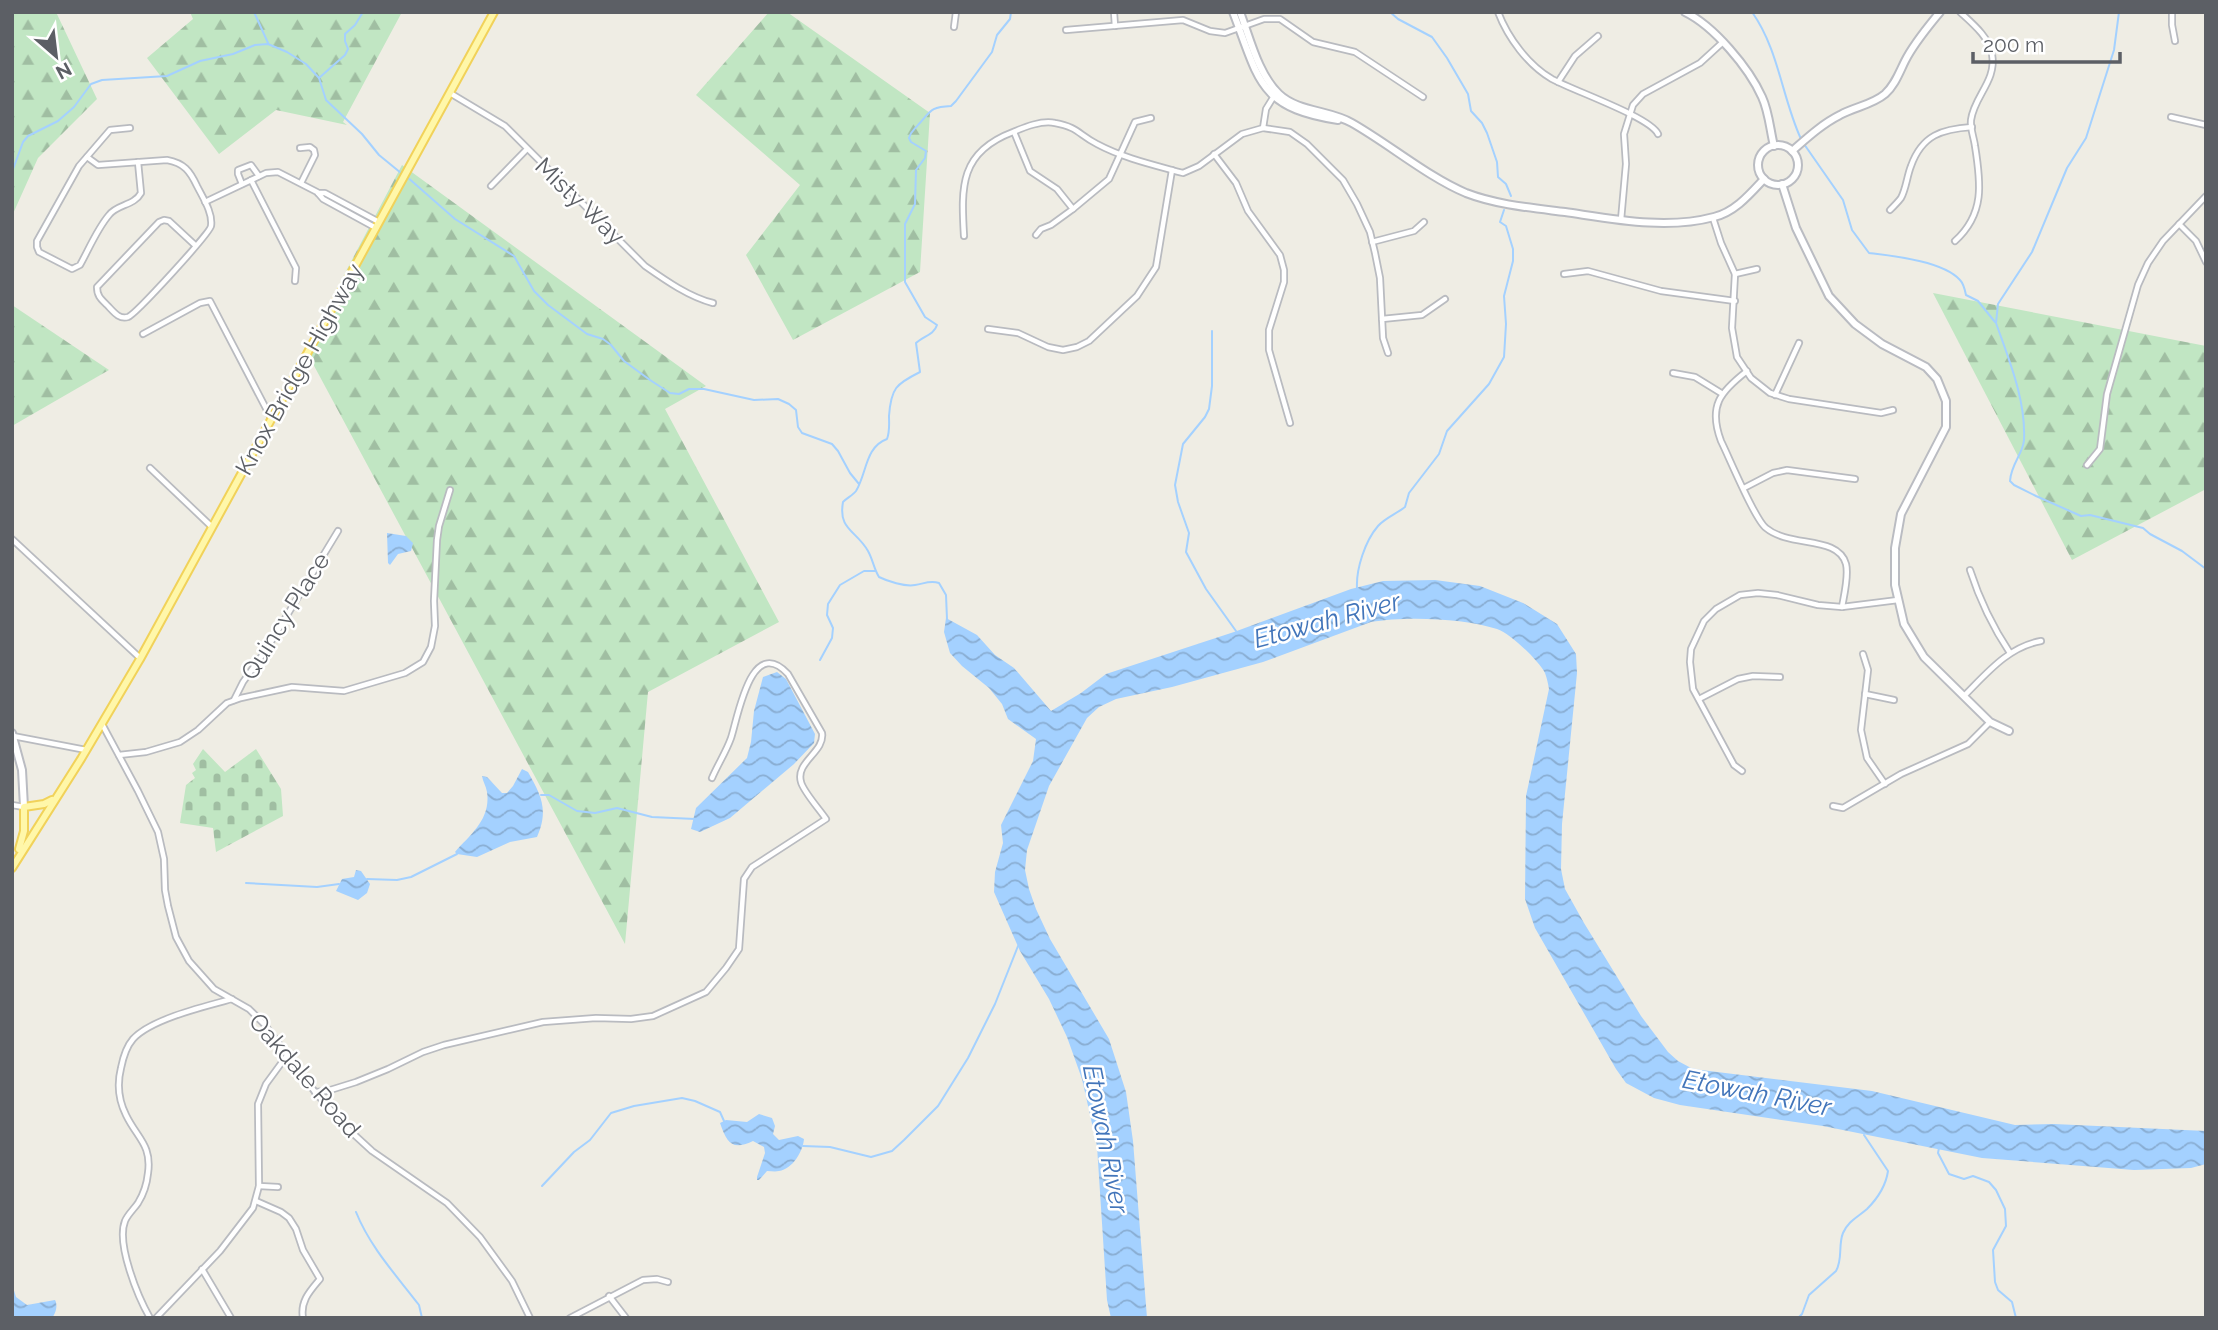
<svg xmlns="http://www.w3.org/2000/svg" width="2218" height="1330" font-family="Raleway,sans-serif">
  <style>
    .forest { fill: url(#forest-firs) }
    .cemetery { fill: url(#cemetery-stones) }
    .water { fill: url(#water-waves) }
    .lines { fill: none; stroke-linecap: round; stroke-linejoin: round }
    .stream { stroke: #a4d1ff; stroke-width: 2 }
    .street-casing { stroke: #b9bbc0; stroke-width: 8 }
    .secondary-casing { stroke: #babcc2; stroke-width: 10 }
    .primary-casing { stroke: #f1d25a; stroke-width: 10 }
    .street { stroke: #fff; stroke-width: 4.5 }
    .secondary { stroke: #fff; stroke-width: 6 }
    .primary { stroke: #fff7a9; stroke-width: 6 }
    .labels { text-anchor: middle; dominant-baseline: central; stroke-width: 5; stroke-linejoin: round; paint-order: stroke }
    .street-label { font-size: 24px; fill: #5c5f65; stroke: #fff }
    .water-label { font-size: 26px; font-style: italic; fill: #4275ba; stroke: #fff }
  </style>
  <defs>
    <pattern id="forest-firs" width="22" height="20" patternUnits="userSpaceOnUse" patternTransform="scale(1.75)"><rect width="22" height="20" fill="#c1e6c3"/><path d="M5 1l3.5 6h-7zM16 11l3.5 6h-7z" fill="#a0bea2"/></pattern>
    <pattern id="cemetery-stones" width="16" height="16" patternUnits="userSpaceOnUse" patternTransform="scale(1.75)"><rect width="16" height="16" fill="#c1e6c3"/><path d="M2 7V4a2 2 0 0 1 4 0v3zM10 15v-3a2 2 0 0 1 4 0v3z" fill="#a0bea2"/></pattern>
    <pattern id="water-waves" width="16" height="10" patternUnits="userSpaceOnUse" patternTransform="scale(1.75)"><rect width="16" height="10" fill="#a4d1ff"/><path d="M0 5q4-4 8 0t8 0" fill="none" stroke="#89add2"/></pattern>
  </defs>
  <rect width="100%" height="100%" fill="#efede4"/>
  <!-- forest -->
  <g class="forest">
    <path d="M13 12H56L97 99 38 158 12 216Z"/>
    <path d="M190 12H402L343 122 347 125 276 110 219 154 147 58 193 19Z"/>
    <path d="M769 12H787L930 113 920 272 793 340 746 255 800 185 696 95Z"/>
    <path d="M402 165 706 386 665 409 779 622 648 692 625 944 305 349Z"/>
    <path d="M1933 293 2206 346V489L2072 560Z"/>
    <path d="M12 305 109 370 12 426Z"/>
  </g>
  <!-- cemetery -->
  <path class="cemetery" d="M203 749 225 772 256 749 281 789 283 816 216 852 213 828 180 823 186 785 195 778 192 773 196 770 193 764Z"/>
  <!-- water -->
  <g class="water">
    <path d="M387 533 406 536 413 543 411 551 398 554 390 565 388 563Z"/>
    <path d="M1435 580 1480 586 1523 603 1557 624 1576 654 1577 673 1562 824 1561 869 1565 889 1584 923 1641 1016 1668 1052 1678 1061 1691 1068 1701 1070 1872 1091 2015 1125 2054 1124 2206 1131V1164L2191 1168 2134 1170 1982 1158 1823 1126 1680 1105 1654 1098 1626 1083 1616 1069 1535 928 1525 899 1526 796 1549 689C1548 684 1547 678 1545 673 1538 660 1511 634 1497 629 1464 618 1405 616 1371 622L1263 662 1172 687 1116 699 1099 707 1087 718 1049 786 1027 850 1025 870 1029 889 1036 909 1050 939 1109 1039 1126 1092 1133 1141 1147 1318H1111L1107 1300 1097 1146 1082 1079 1067 1037 1049 999 1020 951 994 892 995 872 1003 843 1001 825 1033 761 1036 739 1008 719 1002 704 989 688 962 666 950 653 944 632 946 618 977 635 995 655 1014 668 1051 711 1081 693 1106 674 1234 632 1351 589 1383 581Z"/>
    <path d="M777 672 786 679 815 734 814 743 794 764 730 818 700 832 691 829 696 808 747 758 751 742 754 711 763 677Z"/>
    <path d="M522 769 528 772C541 795 549 810 537 837L510 842 477 857 457 854 455 852C471 834 491 819 487 792 486 786 483 782 482 776L487 777 502 793H507L513 786Z"/>
    <path d="M356 870 361 871 370 884 367 893 358 900 336 891 342 879 354 877Z"/>
    <path d="M759 1114 772 1118 775 1126 773 1134 779 1140 798 1136 804 1139C803 1151 793 1169 779 1171 775 1172 771 1171 767 1171L759 1180H757V1177L765 1153 764 1147 753 1141C732 1151 727 1143 720 1123L726 1120 747 1122Z"/>
    <path d="M12 1284 16 1297 27 1305 55 1300C58 1305 56 1313 52 1318H12Z"/>
  </g>
  <g class="lines">
    <!-- stream -->
    <g class="stream">
      <path d="M254 12 268 43"/>
      <path d="M1390 12 1398 19 1432 37 1447 58 1468 94 1471 111 1482 123 1487 133 1497 162 1498 177 1506 184 1511 196"/>
      <path d="M1752 12C1779 50 1782 98 1801 139"/>
      <path d="M2119 12 2114 50 2086 138 2067 168 2032 252 1998 304 1996 323C2009 360 2026 400 2024 440 2023 454 2011 464 2010 481L2014 485 2036 496 2081 516 2090 515 2143 528 2150 534 2182 551 2206 569"/>
      <path d="M319 78 345 55 348 49 345 41V34L355 25 363 12"/>
      <path d="M1804 144 1843 200 1852 230 1869 253C1893 256 1943 261 1960 280 1963 283 1965 290 1966 295L1978 301 1995 322"/>
      <path d="M12 172 23 142 28 136 58 121 74 107 91 84 102 80 167 76 200 61 233 54 255 45 268 44 287 52 306 64 319 78 326 100 362 134 379 155 401 173"/>
      <path d="M406 176 455 219 514 256 534 291 548 305 587 334 603 339 611 345 624 361 650 380 670 393 679 394 689 389H704L754 400 778 399 789 404 796 410 798 427 802 433 832 444 838 451 850 473 859 484"/>
      <path d="M1212 331V386L1209 409 1205 417 1183 444 1175 485 1178 502 1189 533 1186 552 1206 589 1236 631"/>
      <path d="M1357 588C1356 569 1365 541 1378 526 1385 518 1396 514 1405 507L1409 493 1439 454 1447 431 1489 384 1504 357 1506 324 1504 296 1513 261V249L1506 226 1500 222 1504 210"/>
      <path d="M947 619 946 595 939 583C929 580 924 584 915 585 905 587 887 581 879 577 874 569 873 560 868 551 856 530 838 530 843 502 847 498 853 495 856 491 867 473 865 447 887 439 890 431 889 424 889 416 891 388 896 384 920 372L916 343C923 336 934 335 937 325L925 317 905 282V224L915 204 916 170 925 158 926 151 911 142 909 138C911 131 914 130 918 125 931 111 930 107 951 106L956 101 992 52 997 35 1010 19 1011 12"/>
      <path d="M820 660 832 638 833 628 827 615 828 604 840 585 864 571H875"/>
      <path d="M541 795H549L577 811 595 813 617 808 652 817 695 819"/>
      <path d="M367 879 397 880 411 877 457 854"/>
      <path d="M246 883 317 887 339 884"/>
      <path d="M803 1146 830 1147 871 1157 892 1151 904 1140 938 1106 968 1058 995 1004 1018 946"/>
      <path d="M1939 1148 1938 1153 1949 1174 1964 1179 1973 1176 1989 1182 1996 1190 2005 1209 2006 1226 1993 1250 1995 1282 1998 1290 2012 1302 2016 1318"/>
      <path d="M542 1186 574 1152 590 1140 611 1113 634 1106 682 1098 695 1101 720 1112 724 1121"/>
      <path d="M356 1212C370 1247 396 1275 419 1305L422 1318"/>
      <path d="M1798 1318 1802 1314 1809 1295 1836 1271C1843 1259 1838 1245 1843 1233 1848 1221 1858 1217 1867 1209 1877 1199 1886 1185 1888 1171L1864 1135"/>
    </g>
    <!-- street casing -->
    <g class="street-casing">
      <g id="street">
        <path d="M1114 12 1115 26"/>
        <path d="M1498 12C1508 38 1528 65 1552 79 1574 91 1650 117 1658 134"/>
        <path d="M2172 12V25L2175 41"/>
        <path d="M954 27 956 12"/>
        <path d="M1066 30 1183 20 1210 31 1225 33 1264 19H1280L1313 42 1355 52 1423 97"/>
        <path d="M1558 82 1575 56 1598 36"/>
        <path d="M450 93 505 126 645 266C665 280 689 297 713 303"/>
        <path d="M2171 117 2206 125"/>
        <path d="M130 128 110 130 79 166 37 241V247L39 252 72 269 80 265C89 249 97 229 109 215 117 204 134 206 141 193L138 162"/>
        <path d="M1263 128 1290 132 1307 144 1343 180 1357 204 1370 232 1375 253 1380 278 1383 338 1388 353"/>
        <path d="M1014 132 1030 171 1057 189 1073 209"/>
        <path d="M300 148 310 147 314 150 315 155 301 183"/>
        <path d="M1214 154 1236 183 1248 211 1280 255 1284 270V282L1269 330V350L1290 423"/>
        <path d="M87 157 98 165 167 160C184 163 190 171 197 186 203 198 213 213 211 226 210 233 136 314 128 317 119 320 113 311 107 305 101 299 97 296 97 287L159 222 164 220 169 221 196 246"/>
        <path d="M251 180 296 268 295 281"/>
        <path d="M242 184 238 174V170L251 165 259 176"/>
        <path d="M491 186 527 149"/>
        <path d="M318 193H325L379 222"/>
        <path d="M205 202 266 173 278 172 317 192 323 199 376 228"/>
        <path d="M1890 210C1893 207 1898 202 1901 198 1906 189 1907 176 1911 166 1922 135 1942 129 1972 127"/>
        <path d="M1713 218 1721 243 1735 274 1732 328 1737 357 1751 378 1770 393 1789 399 1881 413 1893 410"/>
        <path d="M1621 220 1626 164 1624 134 1633 105 1643 94 1700 63 1723 42"/>
        <path d="M2179 224 2196 241 2206 262"/>
        <path d="M1036 235 1041 229 1051 225 1073 209 1109 179 1135 122 1151 118"/>
        <path d="M964 236C961 186 960 152 1013 132 1025 127 1042 120 1055 123 1078 127 1079 135 1097 144 1123 158 1154 165 1183 173L1199 166 1242 134 1263 128 1266 109 1274 96"/>
        <path d="M1955 241C1985 214 1981 183 1975 146 1974 138 1970 128 1971 120 1974 96 1997 81 1992 54 1989 37 1973 24 1960 12"/>
        <path d="M1372 242 1414 231 1424 222"/>
        <path d="M1564 274 1588 271 1661 291 1735 301"/>
        <path d="M1735 274 1757 269"/>
        <path d="M1382 319 1422 315 1445 299"/>
        <path d="M988 329 1018 333 1048 347 1063 350 1077 347 1089 341 1137 296 1156 267 1172 170"/>
        <path d="M143 334 200 303 210 301 271 418"/>
        <path d="M1747 371C1720 392 1708 406 1721 441 1729 457 1755 520 1766 528 1790 548 1838 535 1846 564 1849 576 1844 595 1842 607"/>
        <path d="M1673 373 1695 377 1721 393"/>
        <path d="M1775 395 1799 343"/>
        <path d="M2087 465 2100 449 2107 394 2138 285 2148 263 2163 241 2206 196"/>
        <path d="M150 468 212 527"/>
        <path d="M1744 488 1773 473 1787 470 1855 479"/>
        <path d="M12 539 140 658"/>
        <path d="M1970 570C1980 601 1992 626 2010 653"/>
        <path d="M1863 654 1868 670 1861 730 1867 758 1885 784"/>
        <path d="M1865 694 1894 700"/>
        <path d="M1964 696C1987 673 2008 647 2041 641"/>
        <path d="M1699 699 1738 679 1753 676 1780 677"/>
        <path d="M234 700 243 682 266 650 338 531"/>
        <path d="M102 724 138 791 158 832 164 859 165 890 168 906 176 937 189 961 214 989 249 1009 264 1024 315 1092 347 1128 372 1151 447 1203 480 1237 512 1281 530 1318"/>
        <path d="M13 736 86 750"/>
        <path d="M119 755 146 752 180 742 198 730 227 703 241 698 292 687 344 691 405 673 423 662 431 647 435 626 434 601 437 540 439 526 450 490"/>
        <path d="M1742 771 1734 765 1693 689 1690 662 1691 649 1704 621 1716 609 1740 595 1758 593 1777 595 1818 605 1842 607 1898 600"/>
        <path d="M12 805 24 807"/>
        <path d="M1833 806 1843 808 1901 774 1968 744 1990 722"/>
        <path d="M315 1092 327 1091 356 1082 388 1069 423 1052 444 1045 543 1022 596 1018 631 1019 653 1016 706 992 726 968 739 949 744 879 752 867 826 819C820 810 803 791 801 782 795 762 825 752 822 733L788 674C751 634 738 717 731 738 726 752 718 764 712 778"/>
        <path d="M259 1186 278 1187"/>
        <path d="M256 1201 281 1212 289 1218 296 1229 303 1250 320 1279C310 1291 300 1301 303 1318"/>
        <path d="M202 1269 231 1318"/>
        <path d="M609 1296 626 1318"/>
        <path d="M150 1318C138 1297 116 1244 125 1221 128 1214 134 1209 138 1203 143 1195 147 1183 148 1173 152 1145 137 1138 126 1115 119 1101 117 1084 121 1068 123 1058 126 1047 133 1039 151 1019 206 1006 232 999"/>
        <path d="M156 1318 220 1251 253 1208 259 1186 258 1104 266 1084 288 1054"/>
        <path d="M570 1318 643 1280 657 1279 668 1282"/>
      </g>
    </g>
    <!-- secondary casing -->
    <g class="secondary-casing">
      <g id="secondary">
        <path d="M1233 12C1259 79 1258 108 1338 120"/>
        <path d="M1240 12C1250 38 1258 74 1279 94 1298 112 1330 110 1352 123 1389 144 1428 177 1466 193 1497 205 1533 208 1565 212 1613 219 1666 230 1714 217 1735 212 1750 194 1764 179"/>
        <path d="M1685 12C1714 26 1749 68 1762 97 1769 112 1770 130 1774 146"/>
        <circle cx="1778" cy="165" r="20"/>
        <path d="M1792 151C1807 138 1822 124 1840 115 1854 107 1872 105 1885 94 1895 85 1899 73 1905 61 1914 43 1927 28 1940 12"/>
        <path d="M1782 184 1796 228 1829 296 1855 324 1882 344 1926 367 1937 379 1946 401V427L1901 514 1895 548V585L1904 624 1924 657 1990 722 2009 731"/>
        <path d="M12 733 22 770 24 807"/>
      </g>
    </g>
    <!-- primary casing -->
    <g class="primary-casing">
      <g id="primary">
        <path d="M19 849 24 831V807L44 804 52 800"/>
        <path d="M12 868 81 759 140 659 494 12"/>
      </g>
    </g>
    <!-- street -->
    <use href="#street" class="street"/>
    <!-- secondary -->
    <use href="#secondary" class="secondary"/>
    <!-- primary -->
    <use href="#primary" class="primary"/>
  </g>
  <g class="labels">
    <!-- street labels -->
    <g class="street-label">
      <text transform="translate(580 201) rotate(44)">Misty Way</text>
      <text transform="translate(299 369) rotate(-61)">Knox Bridge Highway</text>
      <text transform="translate(285 616) rotate(-58)">Quincy Place</text>
      <text transform="translate(305 1075) rotate(49)">Oakdale Road</text>
    </g>
    <!-- water labels -->
    <g class="water-label">
      <text transform="translate(1327 620) rotate(-15)">Etowah River</text>
      <text transform="translate(1757 1093) rotate(11)">Etowah River</text>
      <text transform="translate(1106 1139) rotate(79)">Etowah River</text>
    </g>
  </g>
  <!-- border -->
  <rect width="2218" height="1330" fill="none" stroke="#5c5f65" stroke-width="28"/>
  <!-- north arrow -->
  <g transform="translate(56 56) rotate(152)" stroke="#ffffff" stroke-width="5" paint-order="stroke">
  <path d="M0-5L12 26L0 18L-12 26Z" fill="#5c5f65"/>
  <text y="-10" font-size="19" font-weight="bold" text-anchor="middle" fill="#5c5f65">N</text>
  </g>
  <!-- scale -->
  <path d="M1973 52v10h147v-10" fill="none" stroke="#5c5f65" stroke-width="3.5"/>
  <text x="1983" y="52" font-size="21" fill="#5c5f65" stroke="#ffffff" stroke-width="5" paint-order="stroke">200 m</text>
</svg>
